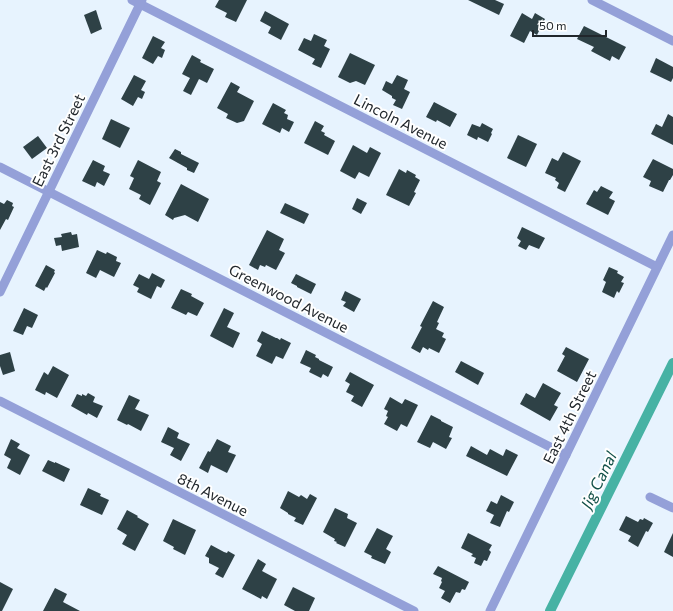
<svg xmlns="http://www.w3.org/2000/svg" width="673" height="611" font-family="Commissioner,sans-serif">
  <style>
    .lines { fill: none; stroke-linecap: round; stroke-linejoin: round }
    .canal { stroke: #47b2a4; stroke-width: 10 }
    .building { fill: #2e4146 }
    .minor { stroke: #94a0d8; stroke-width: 9 }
    .labels { text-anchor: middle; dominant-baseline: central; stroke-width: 4; stroke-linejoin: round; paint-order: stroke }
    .street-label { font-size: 15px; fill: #21272c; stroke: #fff }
    .water-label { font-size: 16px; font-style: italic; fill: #135149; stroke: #fff }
  </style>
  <rect width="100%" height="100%" fill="#e7f3fe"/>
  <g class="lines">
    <!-- canal -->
    <path class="canal" d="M550 611 673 363"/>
  </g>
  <!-- building -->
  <g class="building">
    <path d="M219 0H247L236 22 225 17 227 13 215 7Z"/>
    <path d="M468 0H495L504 4 499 15Z"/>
    <path d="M96 10 102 29 91 34 84 15Z"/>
    <path d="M265 11 289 24 281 40 268 33 271 27 260 21Z"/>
    <path d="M522 13 532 19 535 13 545 19 537 35 530 31 524 43 510 36Z"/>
    <path d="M584 26 626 47 619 60 612 56 610 61 591 51 594 47 577 39Z"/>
    <path d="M314 34 327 40 324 46 330 49 321 68 312 64 315 59 298 50 304 38 311 41Z"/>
    <path d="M153 36 165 42 161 48 165 50 162 58 158 56 153 64 142 58Z"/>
    <path d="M350 53 375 65 365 85 356 81 350 83 338 77Z"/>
    <path d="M192 55 201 60 200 62 214 69 207 83 199 79 191 95 183 91 190 78 182 74Z"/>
    <path d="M656 58 673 67V78L671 82 650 72Z"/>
    <path d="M134 75 146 81 141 90 145 92 142 99 138 97 133 106 121 99Z"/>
    <path d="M397 75 408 80 404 89 410 92 402 109 393 105 396 100 392 98V96L382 90 386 81 392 84Z"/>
    <path d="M231 82 240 87 237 92 254 101 244 121 237 123 226 118 228 114 217 108Z"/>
    <path d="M434 102 457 114 450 127 437 120 436 122 426 117Z"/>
    <path d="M273 103 286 110 284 113 288 115 287 119 294 122 289 132 282 128 280 133 262 124Z"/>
    <path d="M668 114 673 117V145L651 134 656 124 662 127Z"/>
    <path d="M111 119 130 128 120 148 102 139Z"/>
    <path d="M315 121 324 126 321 131 325 133 324 135 335 141 328 155 304 143Z"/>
    <path d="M482 123 493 129 491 133 492 134 488 142 478 137 477 140 467 135 472 124 480 127Z"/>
    <path d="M518 135 537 144 526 167 507 158Z"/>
    <path d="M38 136 47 148 32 159 23 147Z"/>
    <path d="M353 145 367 153 370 147 381 153 369 177 359 172 355 179 340 171Z"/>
    <path d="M175 149 181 152V154L199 163 194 173 187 170V168L169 158Z"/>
    <path d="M563 152 581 161 565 192 557 188 559 183 555 180 556 178 545 173 552 158 558 161Z"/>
    <path d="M653 159 673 169V175L670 180H669L663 192 649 186 651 181 643 177Z"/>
    <path d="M93 160 105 166 103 171 110 174 104 186 97 182 95 187 82 181Z"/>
    <path d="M138 160 161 172 157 181 161 183 150 205 139 199 141 195 129 189 134 178 130 176Z"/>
    <path d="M399 169 406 173 407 170 416 175 415 177 420 180 414 192 416 193 409 206 386 195Z"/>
    <path d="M181 184 209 199 198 222 185 215 174 218 173 220 165 215Z"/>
    <path d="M601 186 613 192 609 198 615 201 608 215 586 204 594 190 597 192Z"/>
    <path d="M357 198 367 203 361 214 352 209Z"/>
    <path d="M7 200 13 203 12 206 14 207 8 220 6 219 0 230V202L4 204Z"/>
    <path d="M285 203 309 214 304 224 280 213Z"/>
    <path d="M522 227 545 238 539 249 529 245 526 250 518 246 521 241 517 238Z"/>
    <path d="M267 230 284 239 279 250 285 253 276 270 266 265 265 267 260 265 258 270 249 265Z"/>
    <path d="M71 232 72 235 77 234 79 247 62 251 61 245 56 246 54 238 62 237 61 234Z"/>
    <path d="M97 250 106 254 107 252 117 257 116 261 121 263 114 277 100 270 96 278 86 273Z"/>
    <path d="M46 265 55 270 54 272 55 273 47 288 46 287 44 291 35 286Z"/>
    <path d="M609 267 618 271 617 273 624 277 621 282 624 283 619 293 617 291 614 298 602 292 606 282 603 280Z"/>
    <path d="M152 273 165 280 161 288 157 286 151 299 137 292 139 288 133 285 139 274 149 279Z"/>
    <path d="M296 274 316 284 311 294 297 287V286L291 283Z"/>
    <path d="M181 289 192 294 191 296 204 303 197 316 188 312 186 315 171 308Z"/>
    <path d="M345 291 361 299 354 312 343 306 346 302 341 300Z"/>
    <path d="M433 301 444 307 437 322 439 323 436 329 444 333 442 337 446 339 439 353 429 348 428 350 423 347 420 353 411 348 422 327 420 326Z"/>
    <path d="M24 308 38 315 32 328 27 326 23 335 13 331Z"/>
    <path d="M224 308 234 313 227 327 240 333 233 348 210 336Z"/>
    <path d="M262 331 276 338H277L280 340 281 338 291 343 283 359 276 356 272 364 256 356 262 344 257 341Z"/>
    <path d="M566 347 589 359 577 382 557 371 565 356 562 354Z"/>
    <path d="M306 350 316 355 315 357 319 359V360L333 367 328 377 323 374 321 378 309 372 311 368 300 363Z"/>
    <path d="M10 352 15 371 3 375 0 366V355Z"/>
    <path d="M461 361 484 373 478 385 455 372Z"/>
    <path d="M53 366 69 375 57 398 46 392 45 395 35 390 44 372 48 375Z"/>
    <path d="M350 372 374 385 362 407 351 401 354 396 346 392 350 384 345 381Z"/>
    <path d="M543 383 561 393 554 405 558 407 550 421 520 404 526 393 535 398Z"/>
    <path d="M88 393 95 397 93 402 103 406 97 418 88 413 87 415 71 406 77 394 82 396V394L86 396Z"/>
    <path d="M129 395 140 400 135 409 149 415 141 431 128 424 127 425 117 420Z"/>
    <path d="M390 397 402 404 405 399 418 405 407 427 401 424 397 431 384 424 388 417 386 416 388 411 384 409Z"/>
    <path d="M431 415 441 420V421L453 427 449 437 452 438 446 449 433 442 430 448 417 442Z"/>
    <path d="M168 427 179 433 177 438 190 444 181 461 170 455 174 448 161 442Z"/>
    <path d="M11 439 20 444 17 448 30 455 20 475 7 468 11 459 4 455Z"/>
    <path d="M217 439 231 446 228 452 236 455 227 473 211 465 208 473 199 468 208 451 210 452Z"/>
    <path d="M471 446 487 455 490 449 503 456 506 449 518 455 507 476 466 456Z"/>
    <path d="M48 460 55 463V462L70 469 64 482 42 471Z"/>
    <path d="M88 488 101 494 100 496 109 500 102 515 80 505Z"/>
    <path d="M288 491 299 497 301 495 307 499 310 494 317 498 303 525 294 521 296 518 288 514V513L280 508Z"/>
    <path d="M501 495 514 502 509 512 507 511 500 527 490 523 494 515 486 511 491 501 497 504Z"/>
    <path d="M335 508 348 514 347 518 357 523 345 547 336 543 337 542 334 541 335 539 323 532Z"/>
    <path d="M127 510 138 516 137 517 149 524 135 551 122 544 127 535 117 529Z"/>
    <path d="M626 516 638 522 640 519 643 520 644 518 653 523 648 532 646 531 638 547 628 541 631 536 619 530Z"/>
    <path d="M173 519 196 530 185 555 173 549 174 547 163 541Z"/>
    <path d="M377 528 393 536 386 549 391 552 385 564 371 558 372 556 364 552Z"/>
    <path d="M468 533 492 545 489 550 491 552 487 561 484 560 481 566 474 563 476 558 471 556 473 554 461 548Z"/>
    <path d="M673 533V557L664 552Z"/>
    <path d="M211 545 224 552 227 553 228 551 235 555 223 578 215 574 219 568 209 563V558L205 556Z"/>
    <path d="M258 559 266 564 262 571 277 579 267 599 262 596 261 599 242 589Z"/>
    <path d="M438 566 469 582 465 590 462 589 460 593 456 592 450 603 441 598 445 591 439 588 442 582 441 581 442 578 433 574Z"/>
    <path d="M0 582 13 589 2 611H0Z"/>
    <path d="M293 587 315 598 309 611H295L284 605Z"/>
    <path d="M55 588 67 594 63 602 80 611H43Z"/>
  </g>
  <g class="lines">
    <!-- minor -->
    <g class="minor">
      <path d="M132 0 657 267"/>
      <path d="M592 0 673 41"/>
      <path d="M0 167 566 455"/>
      <path d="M0 292 142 0"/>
      <path d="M0 401 414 611"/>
      <path d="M650 497 673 508"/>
      <path d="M490 611 673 235"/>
    </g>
  </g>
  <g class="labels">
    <!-- street labels -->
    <g class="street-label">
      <text transform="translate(401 121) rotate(27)">Lincoln Avenue</text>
      <text transform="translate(58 140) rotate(-64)">East 3rd Street</text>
      <text transform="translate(289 298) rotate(27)">Greenwood Avenue</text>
      <text transform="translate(569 417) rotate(-64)">East 4th Street</text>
      <text transform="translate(213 494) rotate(27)">8th Avenue</text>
    </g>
    <!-- water labels -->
    <g class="water-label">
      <text transform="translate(598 480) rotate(-64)">Jig Canal</text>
    </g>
  </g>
  <!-- scale -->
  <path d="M533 30v6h73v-6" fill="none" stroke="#21272c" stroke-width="2"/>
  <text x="539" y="30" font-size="12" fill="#21272c" stroke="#ffffff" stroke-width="3" paint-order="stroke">50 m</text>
</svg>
